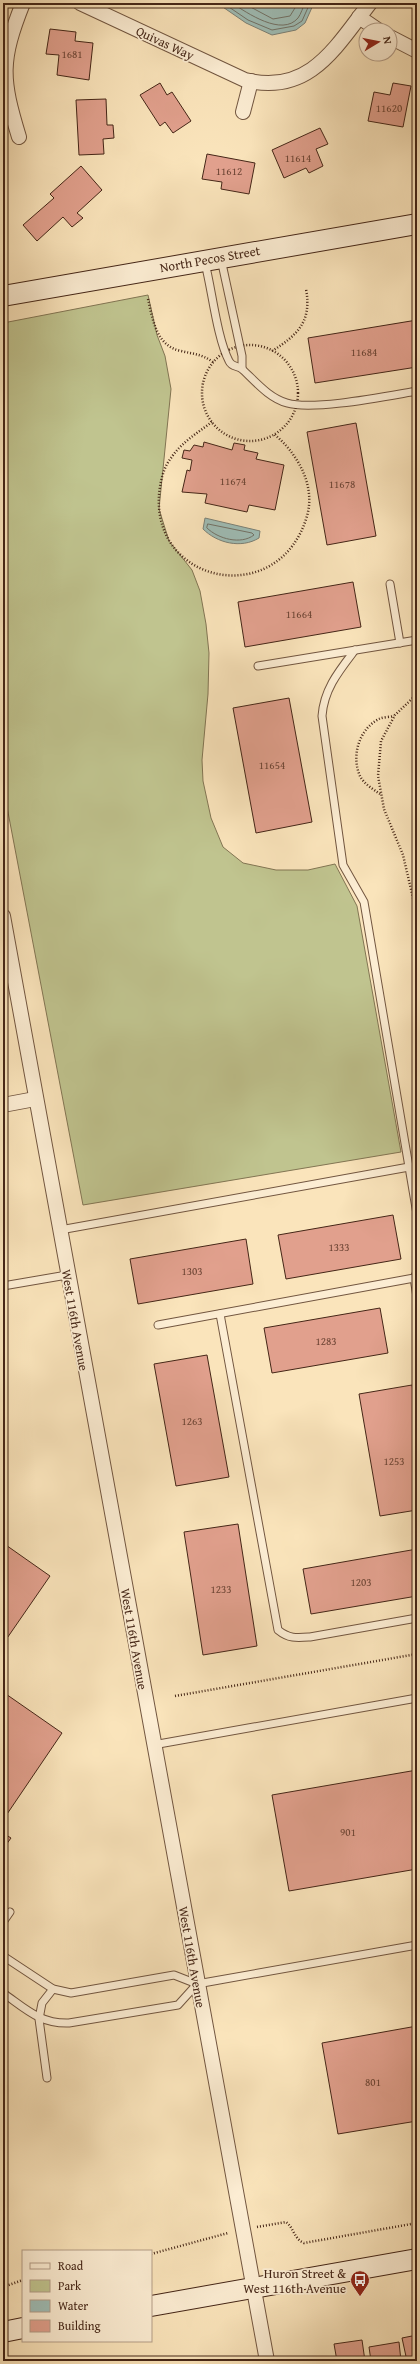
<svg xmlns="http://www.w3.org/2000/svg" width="420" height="2364" font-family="'Gentium Book Plus',serif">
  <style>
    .green { fill: #c0c48f; stroke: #827553 }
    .water { fill: #9fbeb7; stroke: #7b8177 }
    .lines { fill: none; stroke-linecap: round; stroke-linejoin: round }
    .shore { stroke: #727267; stroke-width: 1 }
    .building { fill: #e1a08d; stroke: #452617 }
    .lane-casing { stroke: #725640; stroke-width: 9 }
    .street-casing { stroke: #725640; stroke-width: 16 }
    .secondary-casing { stroke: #452617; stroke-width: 22 }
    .path { stroke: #452617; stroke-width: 2.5; stroke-dasharray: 1 2; stroke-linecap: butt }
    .lane { stroke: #fcedd3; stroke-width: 7 }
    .street { stroke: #fcedd3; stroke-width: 14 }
    .secondary { stroke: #fcedd3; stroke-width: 20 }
    .labels { text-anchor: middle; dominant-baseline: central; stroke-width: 3.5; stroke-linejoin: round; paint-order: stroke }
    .number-label { font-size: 11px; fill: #6c4434 }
    .street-label { font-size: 13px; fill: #452617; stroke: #fcedd3 }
    .poi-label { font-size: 13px; fill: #452617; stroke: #fcedd3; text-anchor: end }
  </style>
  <rect width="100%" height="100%" fill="#fae4bb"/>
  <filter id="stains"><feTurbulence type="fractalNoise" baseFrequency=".005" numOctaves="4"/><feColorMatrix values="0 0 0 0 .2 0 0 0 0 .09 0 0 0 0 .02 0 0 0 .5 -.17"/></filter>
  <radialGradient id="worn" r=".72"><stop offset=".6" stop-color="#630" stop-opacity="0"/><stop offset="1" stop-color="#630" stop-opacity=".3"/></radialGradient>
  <!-- green -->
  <path class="green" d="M148 295 157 335 165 356 171 389 159 509 169 541 192 570 200 591 206 624 209 653 208 694 202 760 203 781 211 818 223 847 243 863 276 870H308L335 864 357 906 401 1152 83 1205 3 786V323Z"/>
  <!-- water -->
  <g class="water">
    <path d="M217 3H314L305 23 296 30 272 35 246 23Z"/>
    <path d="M205 518 260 531 259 538C241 549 217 543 203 529Z"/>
  </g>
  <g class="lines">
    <!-- shore -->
    <g class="shore">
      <path d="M223 3 248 20 272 30 294 26 302 21 310 3"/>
      <path d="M232 3C247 13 282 37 298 18 301 14 303 7 305 3"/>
      <path d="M243 3 273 19 290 16 298 3"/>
      <path d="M208 524 252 533 254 535C241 545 218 539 207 528Z"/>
    </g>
  </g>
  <!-- building -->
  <g class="building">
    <path d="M50 29 76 32 75 41 93 43 89 80 57 75 59 55 46 54Z"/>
    <path d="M160 83 167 95 172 92 191 121 173 133 165 122 160 126 140 95Z"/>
    <path d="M393 83 411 86 403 127 368 121 374 92 390 95Z"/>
    <path d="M106 99 107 125H113L114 138 103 139 104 154 79 155 76 100Z"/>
    <path d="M320 128 328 144 316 149 323 166 309 173 306 168 284 178 272 150Z"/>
    <path d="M207 154 255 163 249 194 221 189 222 182 202 179Z"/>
    <path d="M81 166 102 190 77 213 83 218 72 227 63 217 37 241 23 225 54 198 50 194Z"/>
    <path d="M3 188 7 190 3 201Z"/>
    <path d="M417 320V367L315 383 308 338Z"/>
    <path d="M356 423 376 536 327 545 307 432Z"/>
    <path d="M204 442 232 450 234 443 245 445 244 450 258 453 256 459 284 465 275 510 249 505 247 512 205 503 207 494 182 492 187 470 190 471 192 460 182 458 184 450 190 451 194 445 203 447Z"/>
    <path d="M353 582 361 627 245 647 238 602Z"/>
    <path d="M289 698 312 822 256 833 233 708Z"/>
    <path d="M393 1215 401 1259 286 1279 278 1235Z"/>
    <path d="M246 1239 253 1284 138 1304 130 1259Z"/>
    <path d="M380 1308 388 1353 272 1373 264 1328Z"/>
    <path d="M207 1355 229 1477 176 1486 154 1364Z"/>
    <path d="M412 1385 417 1412V1510L380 1516 359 1394Z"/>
    <path d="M238 1524 257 1646 203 1655 184 1532Z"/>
    <path d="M3 1543 50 1576 3 1644Z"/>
    <path d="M417 1549V1596L311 1614 303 1569Z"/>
    <path d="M3 1692 62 1733 3 1820Z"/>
    <path d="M417 1770V1869L289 1891 272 1795Z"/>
    <path d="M3 1833 11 1838 3 1849Z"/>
    <path d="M417 2026V2121L338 2134 322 2043Z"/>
    <path d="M417 2335V2361H407L402 2338Z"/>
    <path d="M362 2340 365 2361H337L334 2344Z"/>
    <path d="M399 2342 401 2361H371L369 2347Z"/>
    <path d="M331 2357 332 2361H303V2360Z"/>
  </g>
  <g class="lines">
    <!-- lane casing -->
    <g class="lane-casing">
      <g id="lane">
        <path d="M221 259 242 356V368"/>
        <path d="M205 263C212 290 217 338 229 361 232 368 239 365 243 370 256 382 269 398 287 403 313 411 387 396 417 391"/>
        <path d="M390 584 400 643"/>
        <path d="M355 650C339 671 324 689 322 716L343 865 364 902 417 1214"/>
        <path d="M258 666 417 640"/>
        <path d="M60 1230 409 1167"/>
        <path d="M414 1278 417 1297"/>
        <path d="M3 1286 67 1275"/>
        <path d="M220 1314 278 1630C289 1639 297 1638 310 1637L417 1618"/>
        <path d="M158 1325 414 1278 417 1272"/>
        <path d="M153 1745 417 1698"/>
        <path d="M3 1922 10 1912"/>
        <path d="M3 1956 53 1989 71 1993 174 1975 197 1984 417 1945"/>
        <path d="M3 1993C26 2009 40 2024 69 2023L178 2005 197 1984"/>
        <path d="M47 2078 39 2019 42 2003 53 1989"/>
      </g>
    </g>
    <!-- street casing -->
    <g class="street-casing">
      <g id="street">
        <path d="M80 3 245 80C309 96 335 48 370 3"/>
        <path d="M359 17 378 30"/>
        <path d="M390 37 417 51"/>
        <path d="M243 112 251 81"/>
        <path d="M19 137C1 78 0 61 23 3"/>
        <path d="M3 916 267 2361"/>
        <path d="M3 1105 35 1099"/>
      </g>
    </g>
    <!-- secondary casing -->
    <g class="secondary-casing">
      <g id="secondary">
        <path d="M3 296 417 224"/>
        <path d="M151 2306 417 2259"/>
        <path d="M3 2332 23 2328"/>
      </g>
    </g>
    <!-- path -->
    <g class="path">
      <path d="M148 299C153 320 156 346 181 351 193 354 202 354 213 362"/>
      <circle cx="250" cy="393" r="48"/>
      <path d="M272 351C298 335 312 321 306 289"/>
      <path d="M212 422C197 433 181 443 171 458 163 468 160 483 159 495 153 586 280 609 307 516 316 485 297 453 274 434"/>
      <path d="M417 694 395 715 381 741 378 776 384 809 403 855 417 915"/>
      <path d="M380 794C373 789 364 784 360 776 351 756 359 729 379 719 383 717 390 717 394 716"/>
      <path d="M175 1696 417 1654"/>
      <path d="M257 2227 286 2222C294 2228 294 2239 304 2243L417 2223"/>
      <path d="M151 2254 228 2233"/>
      <path d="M3 2287 23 2280"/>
    </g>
    <!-- lane -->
    <use href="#lane" class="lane"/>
    <!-- street -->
    <use href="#street" class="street"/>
    <!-- secondary -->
    <use href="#secondary" class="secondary"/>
  </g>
  <!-- icons -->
  <defs>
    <g id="bus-pin" transform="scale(1)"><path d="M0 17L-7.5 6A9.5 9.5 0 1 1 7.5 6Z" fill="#8f2418" stroke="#fcedd3"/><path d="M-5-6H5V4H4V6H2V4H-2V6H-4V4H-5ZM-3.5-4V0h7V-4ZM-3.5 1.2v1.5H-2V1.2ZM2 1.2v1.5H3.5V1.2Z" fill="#fff"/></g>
  </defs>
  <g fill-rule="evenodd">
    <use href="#bus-pin" x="360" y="2280"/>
  </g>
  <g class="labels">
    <!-- number labels -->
    <g class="number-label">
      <text x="72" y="54">1681</text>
      <text x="389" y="108">11620</text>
      <text x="298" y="158">11614</text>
      <text x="229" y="171">11612</text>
      <text x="364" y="352">11684</text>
      <text x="233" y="481">11674</text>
      <text x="342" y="484">11678</text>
      <text x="299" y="614">11664</text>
      <text x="272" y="765">11654</text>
      <text x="339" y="1247">1333</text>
      <text x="192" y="1271">1303</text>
      <text x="326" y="1341">1283</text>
      <text x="192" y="1421">1263</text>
      <text x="394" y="1461">1253</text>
      <text x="361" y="1582">1203</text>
      <text x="221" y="1589">1233</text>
      <text x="348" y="1832">901</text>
      <text x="373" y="2082">801</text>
    </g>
    <!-- street labels -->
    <g class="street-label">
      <text transform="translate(165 43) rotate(25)">Quivas Way</text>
      <text transform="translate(210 259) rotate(-10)">North Pecos Street</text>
      <text transform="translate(75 1320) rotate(80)">West 116th Avenue</text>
      <text transform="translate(134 1639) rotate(80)">West 116th Avenue</text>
      <text transform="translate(192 1957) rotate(80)">West 116th Avenue</text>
    </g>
    <!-- poi labels -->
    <g class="poi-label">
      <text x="346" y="2273">Huron Street &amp;<tspan x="346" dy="15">West 116th Avenue</tspan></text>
    </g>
  </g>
  <!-- margin -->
  <rect width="420" height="2364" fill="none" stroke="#fae4bb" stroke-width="16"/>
  <rect x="4" y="4" width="412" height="2356" fill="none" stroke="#452617" stroke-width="2"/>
  <rect x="8" y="8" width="404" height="2348" fill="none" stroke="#452617"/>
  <!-- legend -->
  <rect x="22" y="2250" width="130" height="92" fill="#fcedd3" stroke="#b39d88"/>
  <rect x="30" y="2263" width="20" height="6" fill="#fcedd3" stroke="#b39d88"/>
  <text x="58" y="2270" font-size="12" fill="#452617">Road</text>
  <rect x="30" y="2280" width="20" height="12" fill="#c0c48f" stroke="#b39d88"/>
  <text x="58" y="2290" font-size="12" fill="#452617">Park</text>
  <rect x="30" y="2300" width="20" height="12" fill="#9fbeb7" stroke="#b39d88"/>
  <text x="58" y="2310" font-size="12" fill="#452617">Water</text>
  <rect x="30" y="2320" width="20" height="12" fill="#e1a08d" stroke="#b39d88"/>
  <text x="58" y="2330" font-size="12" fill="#452617">Building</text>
  <!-- north arrow -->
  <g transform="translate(378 42) rotate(80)"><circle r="19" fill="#fcedd3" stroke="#b39d88"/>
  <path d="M0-3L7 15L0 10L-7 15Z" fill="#8f2418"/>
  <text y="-6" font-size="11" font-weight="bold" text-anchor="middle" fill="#452617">N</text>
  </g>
  <rect width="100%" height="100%" filter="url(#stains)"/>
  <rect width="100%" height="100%" fill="url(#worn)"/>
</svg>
